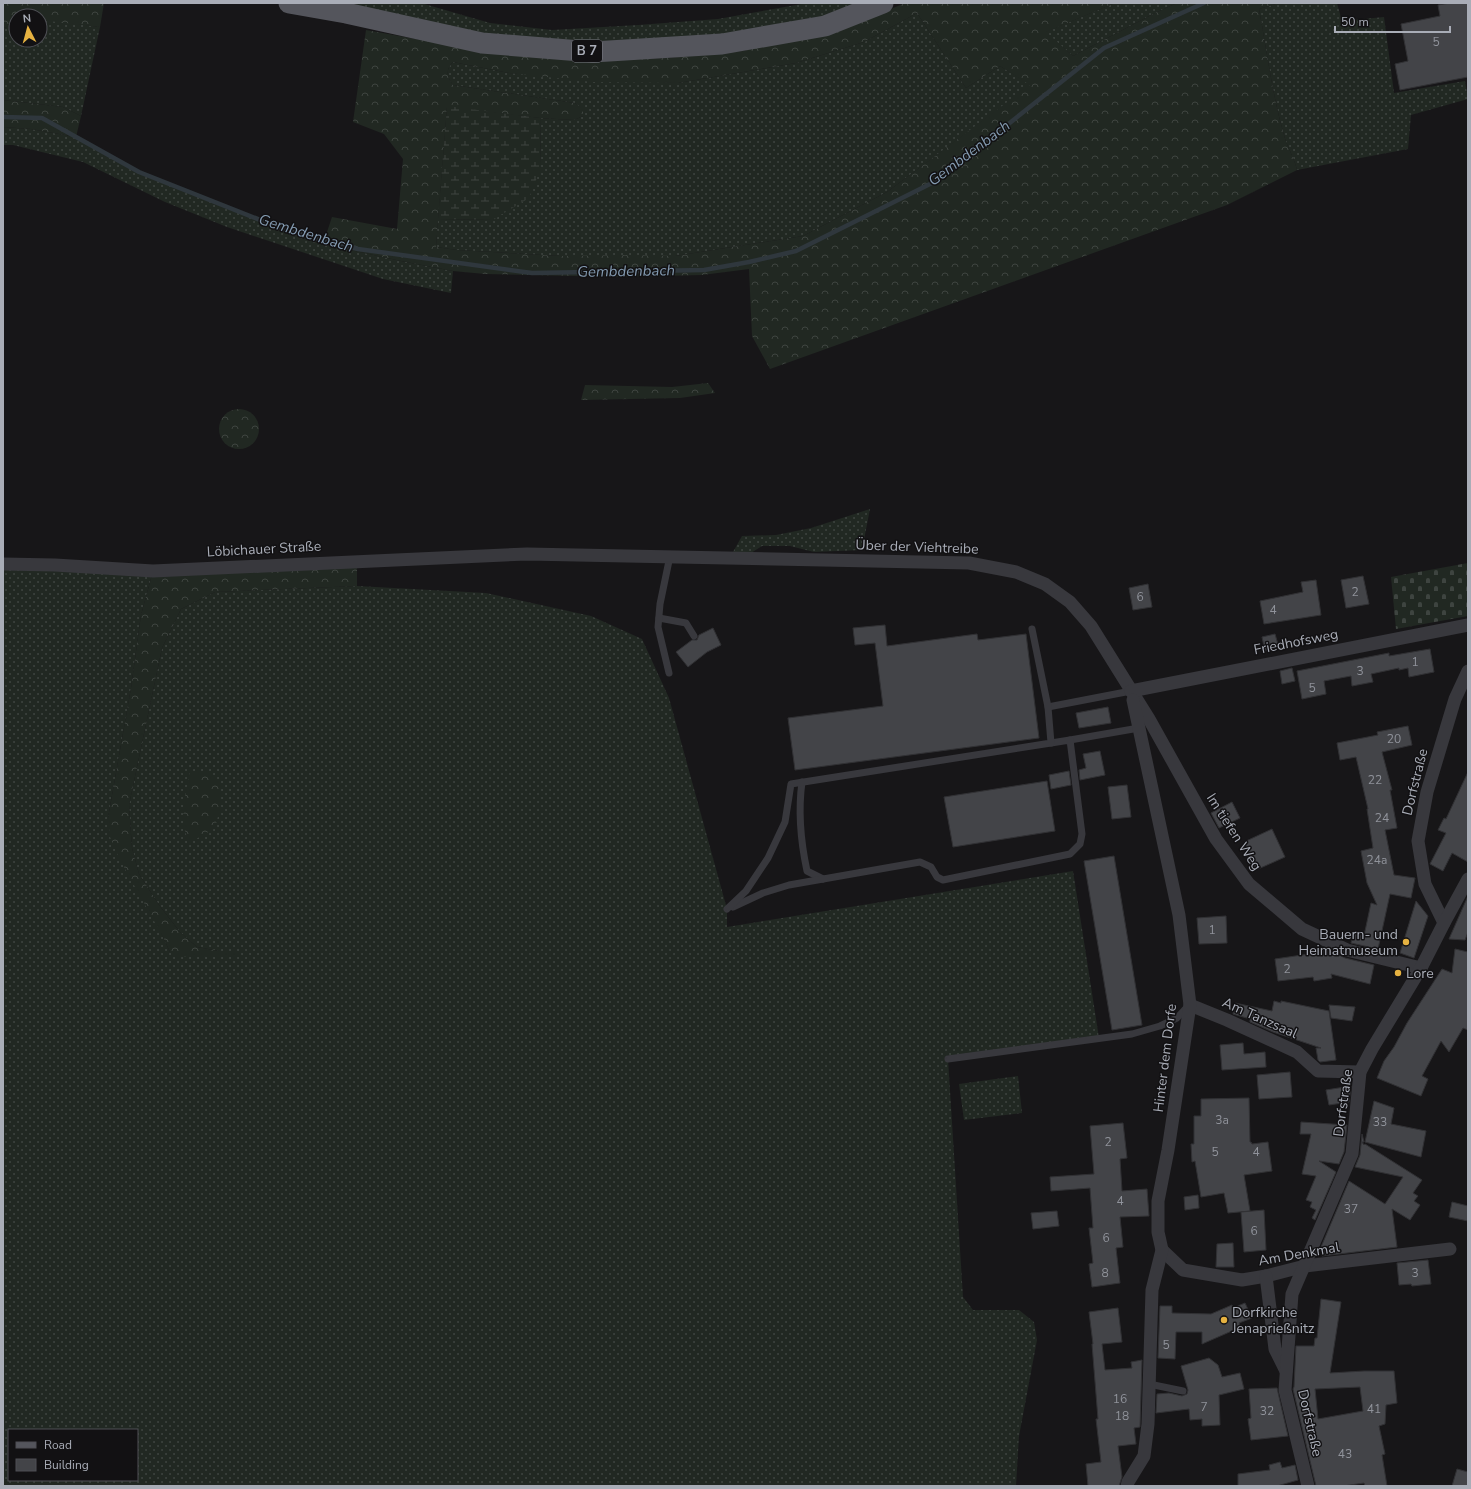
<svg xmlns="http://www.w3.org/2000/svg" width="1471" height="1489" font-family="'Nunito Sans',sans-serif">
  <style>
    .grass { fill: url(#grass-dots); fill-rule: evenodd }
    .forest { fill: url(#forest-crowns); fill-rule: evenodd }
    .wetland { fill: url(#wetland-marsh) }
    .cemetery { fill: url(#cemetery-stones) }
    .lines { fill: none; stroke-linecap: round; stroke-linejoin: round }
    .stream { stroke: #2f373d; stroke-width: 4.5 }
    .building { fill: #434448; stroke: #313134; fill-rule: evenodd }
    .lane { stroke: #38383d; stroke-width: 7 }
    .street { stroke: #38383d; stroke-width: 13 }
    .primary { stroke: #54555c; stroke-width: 21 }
    .poi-dot { fill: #e6b241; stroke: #121113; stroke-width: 1.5 }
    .labels { text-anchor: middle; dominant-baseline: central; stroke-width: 3; stroke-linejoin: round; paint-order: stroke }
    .number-label { font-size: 12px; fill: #90939b }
    .shield { fill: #121113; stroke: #7c7e86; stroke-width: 1 }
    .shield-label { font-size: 13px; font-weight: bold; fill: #a9adb7 }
    .street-label { font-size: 14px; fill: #a9adb7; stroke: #121113 }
    .poi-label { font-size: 14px; fill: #a9adb7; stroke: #121113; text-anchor: start }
    .water-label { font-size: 15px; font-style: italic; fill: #839ab0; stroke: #121113 }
  </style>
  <defs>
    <pattern id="grass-dots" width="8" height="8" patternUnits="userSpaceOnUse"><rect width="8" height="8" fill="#212822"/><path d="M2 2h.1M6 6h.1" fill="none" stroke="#3e4440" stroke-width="1.8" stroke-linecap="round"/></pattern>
    <pattern id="forest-crowns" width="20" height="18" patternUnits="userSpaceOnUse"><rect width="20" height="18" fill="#212822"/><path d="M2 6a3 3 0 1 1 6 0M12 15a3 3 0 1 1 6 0" fill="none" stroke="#3e4440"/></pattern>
    <pattern id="wetland-marsh" width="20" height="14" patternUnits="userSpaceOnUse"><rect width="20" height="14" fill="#212822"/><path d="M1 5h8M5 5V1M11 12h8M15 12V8" fill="none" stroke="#3e4440"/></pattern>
    <pattern id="cemetery-stones" width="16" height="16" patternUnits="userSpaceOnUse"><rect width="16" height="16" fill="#212822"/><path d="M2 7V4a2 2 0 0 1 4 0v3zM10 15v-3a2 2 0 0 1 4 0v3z" fill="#3e4440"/></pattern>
  </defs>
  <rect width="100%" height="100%" fill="#171618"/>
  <!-- grass -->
  <g class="grass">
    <path d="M310 3H421L490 23 552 30 638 25 718 19 807 3H861L819 19 766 31 647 44 528 41Z"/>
    <path d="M1115 3H1177L1155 13 1073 56 1045 32Z"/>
    <path d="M1279 3H1337L1342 21 1384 17 1394 93 1465 81 1468 99 1411 115 1408 149 1297 170C1294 157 1287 147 1284 135 1272 94 1267 51 1259 9Z"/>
    <path d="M917 13 966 88 1000 66 1031 85 887 192 803 236 675 256H560L457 250 436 247 438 219 493 220 541 167 540 118 574 120 583 116V110L575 103 453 85C447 77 445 70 453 62L509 73 678 83 796 63 864 42Z"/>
    <path d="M42 19 100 27 81 116 63 107 3 100V28L16 25V40H40V20Z"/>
    <path d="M3 127 31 129 76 137 139 172 323 244 401 261 453 271 451 293 383 279 227 227 165 202 83 162 13 145H3Z"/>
    <path d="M870 509 862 550 814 552 790 546H762L751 553 733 552 742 536 776 535 811 528Z"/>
    <path d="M3 564 153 571 141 615 131 688 108 818 170 952 239 951H219L197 947 180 932 159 905 139 874 132 848 129 805 162 648 181 609 215 592 357 586 486 593 591 616 642 639 669 698 727 909V927L1073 871 1099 1038 948 1059 963 1297 973 1310H1019L1034 1322 1037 1340 1019 1436 1016 1486H3ZM9 1430H137V1480H9Z"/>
    <path d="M1018 1076 1022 1113 964 1120 959 1084Z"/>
  </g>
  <!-- forest -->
  <g class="forest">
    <path d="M3 3H104L100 27 40 20V16H16V25L3 28Z"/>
    <path d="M905 3H1115L1046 32 1073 56 1155 13 1177 3H1279L1259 9C1267 51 1272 94 1284 135 1287 147 1294 157 1297 170L1227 205 770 369 752 336 749 269 702 275 617 277 485 274 453 271 401 261 323 244 332 217 397 229 403 159 384 134 353 122 366 30 477 50 602 60 666 58 743 51 860 22ZM917 13 966 88 1000 66 1030 85 887 192 803 236 675 256 631 255 560 256 457 250 436 247 447 107 540 118 574 120 583 116V109L575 103 453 85C447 77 445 70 453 62L509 73 593 82 678 83 796 63 864 42Z"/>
    <path d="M3 100 63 107 81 116 76 137 31 129 3 127Z"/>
    <path d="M708 383 715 393 680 398 581 400 585 385 672 387Z"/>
    <circle cx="239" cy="429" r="20"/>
    <path d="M357 561V586L215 592 181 609 162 648 129 805 132 848 139 874 159 905 180 932 197 947 219 951H239L238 955 179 957 170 952 163 937 120 860 110 837 108 818 131 688 141 615 153 571Z"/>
    <path d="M190 771H205L220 785 219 812 215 828 198 838 188 840 183 825 184 801Z"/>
  </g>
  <!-- wetland -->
  <path class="wetland" d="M447 106 540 118 541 167 529 198 493 220 438 219Z"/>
  <!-- cemetery -->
  <path class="cemetery" d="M1468 563V616L1396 629 1391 577Z"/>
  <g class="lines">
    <!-- stream -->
    <path class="stream" d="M3 117 42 118 139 172 288 231 358 249 532 273 704 270 749 262 796 251 938 180 1104 48 1204 3"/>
  </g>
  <!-- building -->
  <g class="building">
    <path d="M1450 3H1468V77L1400 90 1395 64 1408 61 1401 24 1440 16 1438 5Z"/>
    <path d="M1363 576 1369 604 1346 608 1341 580Z"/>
    <path d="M1316 580 1321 615 1264 624 1260 601 1303 592 1301 582Z"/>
    <path d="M1148 584 1152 607 1133 610 1129 588Z"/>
    <path d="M885 625 887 646 977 634 978 640 1026 634 1039 738 795 770 788 718 883 706 875 643 855 645 853 628Z"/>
    <path d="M713 628 721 645 707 652 688 667 676 652 692 640H697L699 635Z"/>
    <path d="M1275 634 1279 648 1265 651 1262 637Z"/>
    <path d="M1430 649 1434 672 1409 677 1408 668 1399 670V668L1371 674 1373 682 1352 686 1351 676 1324 681 1326 694 1302 699 1297 671 1389 653V656Z"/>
    <path d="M1292 668 1295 681 1282 684 1280 671Z"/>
    <path d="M1108 707 1111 723 1079 728 1076 713Z"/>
    <path d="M1408 726 1412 745 1382 752 1392 790H1390L1397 828 1385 830 1394 875 1415 878 1411 898 1390 894 1378 949 1351 943 1354 933 1364 936 1371 903 1377 905 1367 883 1361 851 1373 848 1367 809H1368L1356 757 1340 760 1337 743 1378 735 1377 732Z"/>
    <path d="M1100 751 1105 775 1080 780 1079 770 1086 768 1083 754Z"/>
    <path d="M1069 771 1071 785 1051 789 1049 775Z"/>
    <path d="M1468 772V862L1452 853 1443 871 1430 864 1446 833 1438 830 1444 818 1446 819Z"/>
    <path d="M1047 781 1055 831 953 847 944 797Z"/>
    <path d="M1127 785 1131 817 1112 819 1108 787Z"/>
    <path d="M1232 802 1240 818 1219 828 1211 813Z"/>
    <path d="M1272 829 1285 857 1256 870 1244 842Z"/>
    <path d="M1114 856 1142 1025 1112 1030 1084 861Z"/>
    <path d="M1468 896V932L1465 940 1449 939Z"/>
    <path d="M1416 901 1428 916 1414 958 1400 953Z"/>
    <path d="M1226 916 1227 943 1199 944 1197 918Z"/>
    <path d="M1323 947 1345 958 1374 965 1370 984 1331 974 1332 978 1314 981 1313 977 1278 981 1275 959 1309 954V950Z"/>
    <path d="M1455 949 1468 952V1030L1463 1028 1449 1052 1441 1041 1422 1076 1428 1079 1421 1096 1377 1078 1384 1061 1394 1047 1407 1023 1442 969 1452 973Z"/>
    <path d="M1274 1001 1281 1003V1001L1329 1011 1336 1060 1320 1062 1318 1060 1316 1048H1321L1273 1032 1250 1022V1019L1233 1014 1235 1003 1272 1011Z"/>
    <path d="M1329 1005 1355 1007 1352 1021 1331 1018Z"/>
    <path d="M1243 1043 1244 1054 1265 1052 1266 1067 1222 1070 1220 1045Z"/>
    <path d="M1290 1072 1292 1097 1259 1099 1257 1075Z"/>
    <path d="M1351 1086 1349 1102 1329 1105 1326 1090Z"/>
    <path d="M1249 1098 1250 1142H1251L1252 1144 1268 1142 1272 1171 1244 1175 1250 1211 1228 1213 1224 1193 1201 1197 1195 1161 1192 1162 1191 1144H1194V1116H1201V1099Z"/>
    <path d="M1374 1101 1394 1108 1391 1124 1426 1131 1421 1157 1365 1142Z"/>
    <path d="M1301 1122 1347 1125 1344 1152 1339 1164 1319 1161 1336 1172 1315 1220 1312 1218 1316 1210 1310 1207 1312 1202 1306 1200 1316 1176 1302 1174 1311 1134H1300Z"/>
    <path d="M1123 1123 1127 1158 1120 1159 1122 1191 1147 1189 1149 1216 1120 1217 1123 1247 1116 1248 1120 1283 1092 1287 1089 1264 1093 1263 1089 1228H1093L1090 1188 1051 1191 1050 1177 1094 1174 1090 1126Z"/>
    <path d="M1362 1134 1364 1142H1362L1364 1145 1365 1144 1422 1180 1413 1193 1418 1196 1414 1201 1420 1205 1410 1220 1392 1209 1397 1247 1322 1256 1321 1247 1349 1181 1385 1204 1403 1177 1355 1167 1360 1155Z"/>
    <path d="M1198 1195 1199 1208 1185 1210 1184 1197Z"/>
    <path d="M1452 1202 1468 1206V1221L1449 1217Z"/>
    <path d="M1264 1210 1266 1250 1244 1252 1241 1212Z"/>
    <path d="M1057 1211 1059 1226 1033 1229 1031 1213Z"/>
    <path d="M1233 1243 1234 1267H1216L1217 1244Z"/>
    <path d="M1428 1260 1431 1284 1412 1286 1411 1284 1399 1285 1397 1263Z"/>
    <path d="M1321 1299 1341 1302 1330 1373 1364 1371H1394L1397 1403 1386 1405 1385 1424 1379 1426 1385 1454 1382 1455 1387 1486H1365L1364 1483 1343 1486H1316L1293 1389 1294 1387 1296 1346H1314L1315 1338H1317ZM1360 1387 1363 1411 1318 1419 1315 1389Z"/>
    <path d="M1245 1303 1252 1318 1239 1323 1241 1327 1202 1344V1332H1176L1175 1359 1158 1358 1160 1306H1172V1313L1211 1314 1232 1305 1233 1308Z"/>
    <path d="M1118 1308 1122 1342 1102 1344 1105 1370 1132 1368 1131 1362 1142 1360 1140 1427 1134 1428 1136 1444 1118 1446 1122 1477 1119 1486H1088L1086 1464 1101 1462 1096 1419H1098L1092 1344H1093L1089 1312Z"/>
    <path d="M1209 1358 1218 1365 1222 1377 1240 1373 1244 1389 1219 1395 1220 1425 1202 1426V1419L1190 1420 1189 1409 1156 1413 1157 1394 1169 1393 1182 1396 1187 1394 1188 1390 1181 1366Z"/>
    <path d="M1277 1388 1288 1436 1251 1440 1248 1419 1251 1418 1249 1389Z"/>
    <path d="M1280 1462 1282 1468 1295 1465 1298 1480 1277 1486H1238V1474L1270 1470 1269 1465Z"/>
    <path d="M1457 1469 1468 1472V1486H1452Z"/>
  </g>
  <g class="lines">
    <!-- lane -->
    <g class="lane">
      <path d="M659 618 686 623 694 636"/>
      <path d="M669 673 658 627 660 604 670 556"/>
      <path d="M1048 707 1131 691"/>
      <path d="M1070 740 1139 728"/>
      <path d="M802 782C798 811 801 843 807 871L823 879"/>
      <path d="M733 907 763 893 789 885 920 862 931 867 937 877 943 880 1070 854 1080 844 1082 834 1070 740 1051 743"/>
      <path d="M727 909 746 891 768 858 785 822 791 784 1051 743 1048 707 1032 629"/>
      <path d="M948 1059 1132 1034 1160 1026 1177 1018 1188 1006"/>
      <path d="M1149 1384 1183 1391"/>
    </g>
    <!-- street -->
    <g class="street">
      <path d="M3 564 55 565 153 571 527 554 969 563 1016 572 1045 584 1070 602 1091 626 1149 719 1216 839 1249 884 1302 929 1347 950 1421 968"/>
      <path d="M1131 691 1468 625"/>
      <path d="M1444 923 1425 884 1418 841 1427 792 1455 699 1468 671"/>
      <path d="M1190 1005 1227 1020 1297 1052 1318 1071 1360 1072"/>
      <path d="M1162 1250 1183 1270 1242 1280 1266 1276 1305 1266 1450 1249"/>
      <path d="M1266 1276 1275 1349 1286 1371"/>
      <path d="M1127 1486 1128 1482 1144 1456 1148 1424 1152 1290 1162 1250 1158 1232V1201L1168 1150 1190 1005 1179 915 1133 700"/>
      <path d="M1308 1486 1285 1390 1292 1294 1352 1154 1360 1072 1372 1049 1421 968 1444 923 1468 879"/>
    </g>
    <!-- primary -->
    <path class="primary" d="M289 3 346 13 482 43 593 52 722 44 825 26 883 3"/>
  </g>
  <!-- markers -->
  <g class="poi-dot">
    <circle cx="1406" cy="942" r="4"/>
    <circle cx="1398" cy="973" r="4"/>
    <circle cx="1224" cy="1320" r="4"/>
  </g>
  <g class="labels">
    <!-- number labels -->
    <g class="number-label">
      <text x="1436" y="42">5</text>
      <text x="1355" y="592">2</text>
      <text x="1140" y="597">6</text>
      <text x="1273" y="610">4</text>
      <text x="1415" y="662">1</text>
      <text x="1360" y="671">3</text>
      <text x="1312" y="688">5</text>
      <text x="1394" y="739">20</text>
      <text x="1375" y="780">22</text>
      <text x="1382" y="818">24</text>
      <text x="1377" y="860">24a</text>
      <text x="1212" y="930">1</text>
      <text x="1287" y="969">2</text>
      <text x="1222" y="1120">3a</text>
      <text x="1380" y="1122">33</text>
      <text x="1108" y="1142">2</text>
      <text x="1215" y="1152">5</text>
      <text x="1256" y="1152">4</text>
      <text x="1120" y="1201">4</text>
      <text x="1351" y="1209">37</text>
      <text x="1254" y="1231">6</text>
      <text x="1106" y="1238">6</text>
      <text x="1105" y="1273">8</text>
      <text x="1415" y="1273">3</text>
      <text x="1166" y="1345">5</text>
      <text x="1120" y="1399">16</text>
      <text x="1204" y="1407">7</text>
      <text x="1374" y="1409">41</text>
      <text x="1267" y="1411">32</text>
      <text x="1122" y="1416">18</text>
      <text x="1345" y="1454">43</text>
    </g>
    <!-- shield labels -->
    <rect class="shield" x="572" y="40" width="30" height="22" rx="3"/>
    <g class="shield-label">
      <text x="587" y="51">B 7</text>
    </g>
    <!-- street labels -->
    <g class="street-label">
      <text transform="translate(917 547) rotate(2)">Über der Viehtreibe</text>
      <text transform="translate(264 549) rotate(-3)">Löbichauer Straße</text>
      <text transform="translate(1296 642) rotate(-11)">Friedhofsweg</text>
      <text transform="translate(1415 782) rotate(-76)">Dorfstraße</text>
      <text transform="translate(1234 832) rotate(57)">Im tiefen Weg</text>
      <text transform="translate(1260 1018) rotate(24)">Am Tanzsaal</text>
      <text transform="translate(1165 1058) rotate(-83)">Hinter dem Dorfe</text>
      <text transform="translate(1343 1103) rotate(-82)">Dorfstraße</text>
      <text transform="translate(1299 1254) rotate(-10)">Am Denkmal</text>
      <text transform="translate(1310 1423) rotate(77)">Dorfstraße</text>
    </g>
    <!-- poi labels -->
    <g class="poi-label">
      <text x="1398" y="934" text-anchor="end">Bauern- und<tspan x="1398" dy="16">Heimatmuseum</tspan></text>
      <text x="1406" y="973">Lore</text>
      <text x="1232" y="1312">Dorfkirche<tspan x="1232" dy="16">Jenaprießnitz</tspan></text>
    </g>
    <!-- water labels -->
    <g class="water-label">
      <text transform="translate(969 153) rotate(-37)">Gembdenbach</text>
      <text transform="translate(306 233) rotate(17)">Gembdenbach</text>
      <text transform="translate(626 271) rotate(-1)">Gembdenbach</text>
    </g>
  </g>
  <!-- border -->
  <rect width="1471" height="1489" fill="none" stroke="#a9adb7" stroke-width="8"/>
  <!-- legend -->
  <rect x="8" y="1429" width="130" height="52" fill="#121113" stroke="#4e4f55"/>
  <rect x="16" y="1442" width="20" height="6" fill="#54555c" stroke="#4e4f55"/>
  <text x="44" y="1449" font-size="12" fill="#a9adb7">Road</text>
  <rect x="16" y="1459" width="20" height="12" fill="#434448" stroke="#4e4f55"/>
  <text x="44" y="1469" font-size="12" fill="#a9adb7">Building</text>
  <!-- north arrow -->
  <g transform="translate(28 28) rotate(354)"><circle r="19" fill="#121113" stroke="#4e4f55"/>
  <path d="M0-3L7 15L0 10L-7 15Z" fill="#e6b241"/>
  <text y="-6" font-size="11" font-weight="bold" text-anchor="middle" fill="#a9adb7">N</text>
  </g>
  <!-- scale -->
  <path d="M1335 26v6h115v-6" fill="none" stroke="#a9adb7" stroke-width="2"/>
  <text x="1341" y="26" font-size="12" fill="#a9adb7" stroke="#121113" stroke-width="3" paint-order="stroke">50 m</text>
</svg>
